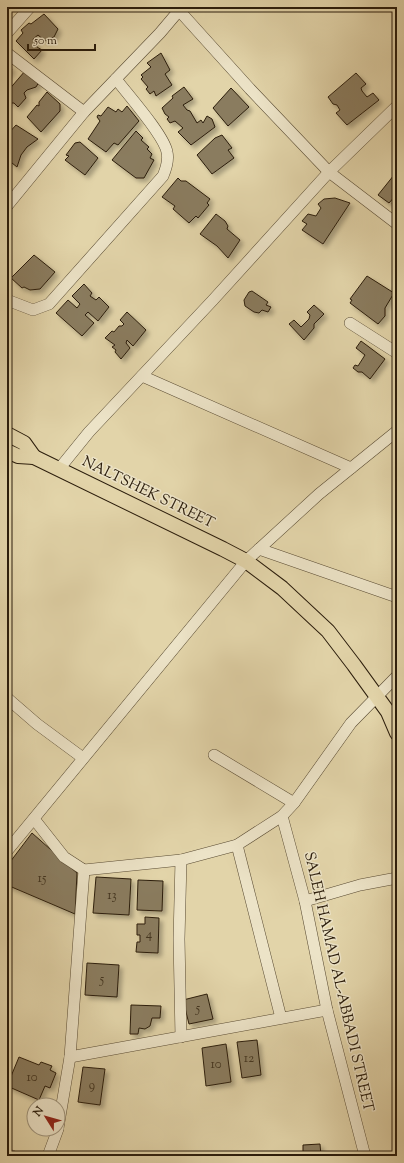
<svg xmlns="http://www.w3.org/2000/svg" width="404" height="1163" font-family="'Sorts Mill Goudy',serif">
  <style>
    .building { fill: #8a7c5e; stroke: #2b1d0c; filter: url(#shadow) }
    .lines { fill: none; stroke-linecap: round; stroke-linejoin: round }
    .minor-casing { stroke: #594b33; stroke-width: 12 }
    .major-casing { stroke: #2b1d0c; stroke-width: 16 }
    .minor { stroke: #ece3c7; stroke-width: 11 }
    .major { stroke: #e2d4a9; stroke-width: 14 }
    .labels { text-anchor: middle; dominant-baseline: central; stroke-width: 3; stroke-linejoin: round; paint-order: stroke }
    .number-label { font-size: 13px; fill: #433520 }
    .street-label { font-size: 15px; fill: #2b1d0c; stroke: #ece3c7 }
  </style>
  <defs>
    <filter id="shadow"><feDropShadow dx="3.5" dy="3.5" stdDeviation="2" flood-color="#0004"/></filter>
  </defs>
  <rect width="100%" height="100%" fill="#e2d4a9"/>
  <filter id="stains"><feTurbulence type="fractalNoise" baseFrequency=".005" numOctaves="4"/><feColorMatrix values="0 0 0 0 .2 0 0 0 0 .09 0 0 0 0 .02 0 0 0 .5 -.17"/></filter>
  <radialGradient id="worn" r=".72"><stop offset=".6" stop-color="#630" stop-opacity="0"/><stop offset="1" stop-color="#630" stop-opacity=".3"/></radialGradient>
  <!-- building -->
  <g class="building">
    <path d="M44 14 58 29 54 37 45 41 38 35 33 39 37 47 42 50 34 59 16 41 23 33 21 30 29 23 31 24Z"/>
    <path d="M161 53 170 70 165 74 172 85 156 96 154 91 150 94 146 89 148 87 141 79 143 77 141 75 151 67 147 63Z"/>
    <path d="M7 64 12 69 7 76Z"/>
    <path d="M25 71 39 82 36 87 27 90 24 93 26 98 18 107 14 103H11L7 99V92Z"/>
    <path d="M356 73 366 84 361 88 362 91 367 97 373 93 379 100 347 125 336 113 340 110 337 105 333 104 328 97Z"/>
    <path d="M184 87 193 99 183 105 187 110 190 111 197 123 201 120 203 123 207 116 212 119 215 127 191 145 178 132 183 128 175 121 170 123 167 119 169 117 165 114 162 108 173 98 172 96Z"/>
    <path d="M231 88 249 107 228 126 213 108Z"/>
    <path d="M47 92 60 104V111L41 132 27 117 37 105 39 106V102Z"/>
    <path d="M127 106 139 121 118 145 114 143 106 152 88 139 100 121 97 117 98 115 101 116 108 107 116 112 118 109 122 112Z"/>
    <path d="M16 125 38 139 27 147 21 155 17 167 7 159V135Z"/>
    <path d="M136 131 143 138 141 140 149 147 147 149 152 154 150 158 154 160 144 178H136L112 160Z"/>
    <path d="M222 135 232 148 228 150 234 158 212 174 197 155 215 138Z"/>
    <path d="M80 142 98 158 85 175 65 160 69 156 66 155 75 143Z"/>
    <path d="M394 175 397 176V194L389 203 378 195Z"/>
    <path d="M178 178 181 181H186L210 199 207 203 209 205 198 218 196 216 189 223 173 209 175 206 162 197Z"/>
    <path d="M397 197V208L392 204Z"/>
    <path d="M335 198 350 203 323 244 302 230 307 224 302 221 308 214 316 216 321 208 318 204 324 199Z"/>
    <path d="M216 214 225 221 228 226 227 229 240 240 228 258 217 246 200 234Z"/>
    <path d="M34 255 55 272 40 289 30 290 24 287 22 288 11 278Z"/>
    <path d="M367 276 394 293 385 308V316L378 324 350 303 352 300 350 299Z"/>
    <path d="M84 284 92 293 90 296 96 300 99 297 109 307 98 321 88 312 85 315 94 323 82 336 56 313 68 300 77 308 80 304 72 296Z"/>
    <path d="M252 291 268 302 266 305 271 307 268 312 262 310 259 313 254 312 245 306 244 300 249 292Z"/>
    <path d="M314 305 324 314 314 324V328L304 340 289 324 294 320 301 327 309 319 310 315 307 312Z"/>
    <path d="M127 312 146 330 133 346 127 340 126 343 130 348 121 359 115 352 116 350 112 347 115 345 105 338 112 331 114 332 119 326H122L124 324 120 320Z"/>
    <path d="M361 341 385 359 370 379 362 372H358L353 368 355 365 358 366 365 355 356 348Z"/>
    <path d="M32 833 77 873 75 914 7 885V866Z"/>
    <path d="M96 877 131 879 129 915 93 913Z"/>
    <path d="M138 880 163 881 162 911 137 910Z"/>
    <path d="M145 917 159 918 158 953 136 952 137 942H140V935H137V924H145Z"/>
    <path d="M87 963 119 965 117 997 85 995Z"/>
    <path d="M207 994 213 1019 189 1024 183 1000Z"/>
    <path d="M131 1005 161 1006 160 1018H152L150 1026 145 1029 139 1028 138 1034H130Z"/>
    <path d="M257 1040 261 1075 242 1078 237 1042Z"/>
    <path d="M226 1044 231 1082 206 1086 202 1048Z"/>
    <path d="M19 1057 39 1065 41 1062 52 1066 50 1070 56 1073 50 1088 45 1086 39 1100 7 1086Z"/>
    <path d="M83 1067 105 1069 100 1105 78 1102Z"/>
    <path d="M320 1144 321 1156H303V1145Z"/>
  </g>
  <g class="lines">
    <!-- minor casing -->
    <g class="minor-casing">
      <g id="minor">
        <path d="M176 7 250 89 329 172 397 224"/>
        <path d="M7 33 30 7"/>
        <path d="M7 53 84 112"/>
        <path d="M7 206 84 112 160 33 182 7"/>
        <path d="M7 300 33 310 49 304 163 176C166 169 169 161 167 152 164 135 128 95 116 79"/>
        <path d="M350 323 397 353"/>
        <path d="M142 376 351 468"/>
        <path d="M59 469 89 432 213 300 329 172 397 106"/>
        <path d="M259 549 397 597"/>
        <path d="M7 698 37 724 83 758"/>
        <path d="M214 755 294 803"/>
        <path d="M282 816 305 901 327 1010 365 1156"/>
        <path d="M34 819 64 857 84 870 181 860 237 845 282 816 294 803 351 723 397 676"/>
        <path d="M237 845 281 1018"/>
        <path d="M7 851 246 561 319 494 397 431"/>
        <path d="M305 901 360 885 397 878"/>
        <path d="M181 1037 179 939 181 860"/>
        <path d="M70 1057 327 1010"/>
        <path d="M58 1128 70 1057 84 870"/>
        <path d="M7 1155 12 1156"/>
        <path d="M48 1156 58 1129"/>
      </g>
    </g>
    <!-- major casing -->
    <g class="major-casing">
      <g id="major">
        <path d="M7 434 24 443 34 457"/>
        <path d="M7 451 18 456 34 457 223 549 246 561 282 588 328 631 354 665 388 712 397 733"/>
      </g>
    </g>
    <!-- minor -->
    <use href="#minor" class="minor"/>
    <!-- major -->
    <use href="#major" class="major"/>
  </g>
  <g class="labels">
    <!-- number labels -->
    <g class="number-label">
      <text x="42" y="879">15</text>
      <text x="112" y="896">13</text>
      <text x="149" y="935">4</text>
      <text x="102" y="980">5</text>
      <text x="198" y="1009">5</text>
      <text x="249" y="1059">12</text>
      <text x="216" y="1065">10</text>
      <text x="32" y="1078">10</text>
      <text x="92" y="1086">9</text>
    </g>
    <!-- street labels -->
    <g class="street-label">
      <text transform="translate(148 493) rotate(26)">NALTSHEK STREET</text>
      <text transform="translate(338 982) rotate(77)">SALEH HAMAD AL-ABBADI STREET</text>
    </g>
  </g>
  <!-- margin -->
  <rect width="404" height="1163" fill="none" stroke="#e2d4a9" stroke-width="24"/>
  <rect x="8" y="8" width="388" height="1147" fill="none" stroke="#2b1d0c" stroke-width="2"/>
  <rect x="12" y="12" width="380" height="1139" fill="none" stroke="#2b1d0c"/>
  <!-- north arrow -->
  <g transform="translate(46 1117) rotate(307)"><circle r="19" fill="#ece3c7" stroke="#9f947c"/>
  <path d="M0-3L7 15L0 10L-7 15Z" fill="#8f2418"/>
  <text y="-6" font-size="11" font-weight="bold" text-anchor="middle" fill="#2b1d0c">N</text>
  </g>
  <!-- scale -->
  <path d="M28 44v6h67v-6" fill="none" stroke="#2b1d0c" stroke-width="2"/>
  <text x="34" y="44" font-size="12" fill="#2b1d0c" stroke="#ece3c7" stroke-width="3" paint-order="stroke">50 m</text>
  <rect width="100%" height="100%" filter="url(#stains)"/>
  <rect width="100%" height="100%" fill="url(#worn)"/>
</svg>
